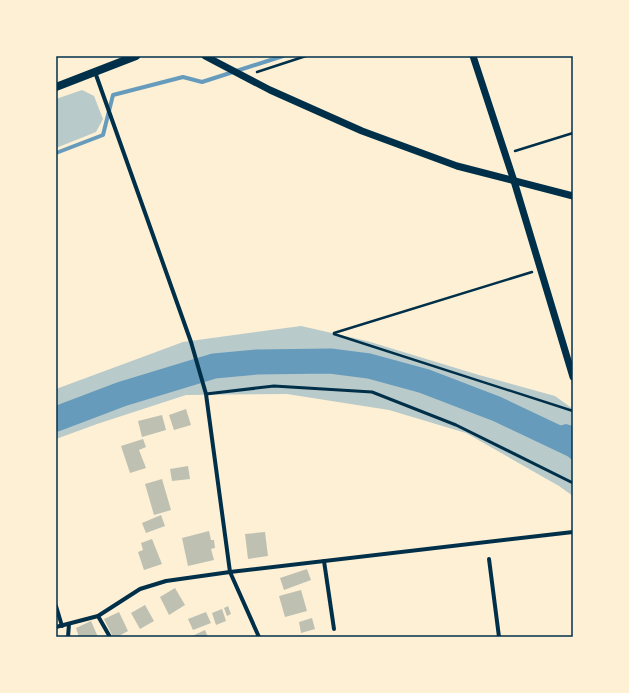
<svg xmlns="http://www.w3.org/2000/svg" width="629" height="693" font-family="'Playfair Display',serif">
  <style>
    .green { fill: #b9caca }
    .water { fill: #669bbc }
    .lines { fill: none; stroke-linecap: round; stroke-linejoin: round }
    .stream { stroke: #669bbc; stroke-width: 4 }
    .river { stroke: #669bbc; stroke-width: 25 }
    .building { fill: #bec0b2 }
    .path { stroke: #003049; stroke-width: 2.5 }
    .service { stroke: #003049; stroke-width: 3 }
    .minor { stroke: #003049; stroke-width: 4 }
    .tertiary { stroke: #003049; stroke-width: 7 }
    .secondary { stroke: #003049; stroke-width: 8 }
    .neatline { fill: none; stroke: #003049; stroke-width: 1.5 }
  </style>
  <rect width="100%" height="100%" fill="#fdf0d5"/>
  <!-- green -->
  <g class="green">
    <path d="M82 90 94 96 103 119 96 132 56 148V99Z"/>
    <path d="M301 326 367 341 479 375 555 396 573 409V496L559 486 466 433 389 410 287 394 186 395 97 424 56 439V389L183 342Z"/>
  </g>
  <!-- water -->
  <path class="water" d="M517 419 542 431 566 424 573 426V461L559 448 513 425Z"/>
  <g class="lines">
    <!-- stream -->
    <path class="stream" d="M56 153 103 135 113 95 183 77 202 82 283 56"/>
    <!-- river -->
    <path class="river" d="M56 419 122 394 214 366 257 362 330 361 369 366 424 381 497 409 573 445"/>
  </g>
  <!-- building -->
  <g class="building">
    <path d="M186 409 191 425 174 430 169 415Z"/>
    <path d="M162 415 166 430 142 437 138 421Z"/>
    <path d="M143 439 146 447 139 450 146 468 130 473 121 446Z"/>
    <path d="M188 466 190 479 172 481 170 469Z"/>
    <path d="M162 479 171 510 154 515 145 484Z"/>
    <path d="M161 515 165 526 146 533 142 523Z"/>
    <path d="M209 531 211 540H214L215 548 211 549 214 560 188 566 182 538Z"/>
    <path d="M265 532 268 556 248 559 245 534Z"/>
    <path d="M152 539 162 564 144 570 138 552 143 550 141 543Z"/>
    <path d="M307 569 311 580 284 590 280 578Z"/>
    <path d="M175 588 185 605 169 615 160 597Z"/>
    <path d="M301 590 307 611 285 617 279 596Z"/>
    <path d="M145 605 154 621 140 629 131 613Z"/>
    <path d="M228 606 231 614 227 616 224 608Z"/>
    <path d="M222 609 226 621 216 625 212 613Z"/>
    <path d="M119 612 128 631 117 637H113L104 619Z"/>
    <path d="M206 612 211 623 193 630 188 619Z"/>
    <path d="M312 618 315 629 301 633 299 622Z"/>
    <path d="M91 621 98 637H79L76 628Z"/>
    <path d="M205 630 208 637H190Z"/>
  </g>
  <g class="lines">
    <!-- path -->
    <g class="path">
      <path d="M257 72 306 56"/>
      <path d="M515 151 573 133"/>
      <path d="M334 333 532 272"/>
      <path d="M334 334 573 411"/>
    </g>
    <!-- service -->
    <path class="service" d="M206 394 274 386 372 392 456 425 573 483"/>
    <!-- minor -->
    <g class="minor">
      <path d="M95 72 191 342 206 394 230 572 259 637"/>
      <path d="M489 559 499 637"/>
      <path d="M324 561 334 629"/>
      <path d="M56 606 62 626"/>
      <path d="M98 616 110 637"/>
      <path d="M56 627 98 616 140 589 166 581 230 572 573 532"/>
      <path d="M68 637 69 624"/>
    </g>
    <!-- tertiary -->
    <g class="tertiary">
      <path d="M205 56 270 90 362 131 457 166 573 196"/>
      <path d="M473 56 514 181 573 377"/>
    </g>
    <!-- secondary -->
    <path class="secondary" d="M56 87 136 56"/>
  </g>
  <!-- border -->
  <rect width="629" height="693" fill="none" stroke="#fdf0d5" stroke-width="114"/>
  <rect x="57" y="57" width="515" height="579" class="neatline"/>
</svg>
